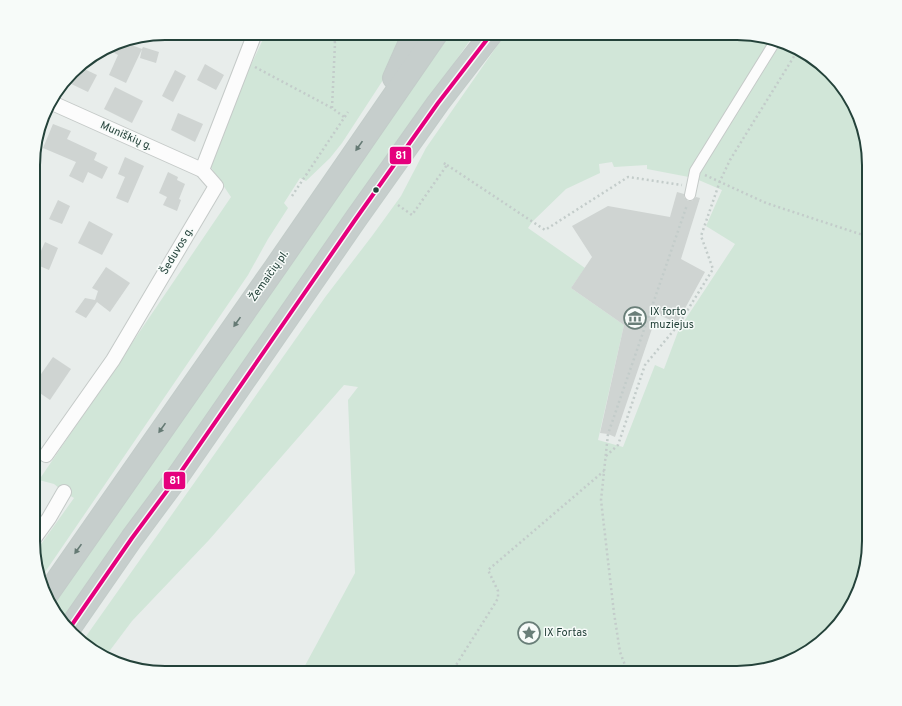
<svg xmlns="http://www.w3.org/2000/svg" width="902" height="706" font-family="Overpass,sans-serif">
  <style>
    .green { fill: #d1e6d8; fill-rule: evenodd }
    .building { fill: #cfd4d2 }
    .lines { fill: none; stroke-linecap: round; stroke-linejoin: round }
    .pedestrian-casing { stroke: #c5cac8; stroke-width: 12 }
    .minor-casing { stroke: #c5cac8; stroke-width: 16 }
    .trunk-casing { stroke: #c3ccc9; stroke-width: 24 }
    .path { stroke: #c3ccca; stroke-width: 2.5; stroke-dasharray: 2 3; stroke-linecap: butt }
    .pedestrian { stroke: #fcfcfc; stroke-width: 10 }
    .minor { stroke: #fcfcfc; stroke-width: 14 }
    .trunk { stroke: #c6cecc; stroke-width: 22 }
    .bus-1-casing { stroke: #f7fbf9; stroke-width: 7 }
    .bus-1 { stroke: #e5007d; stroke-width: 4 }
    .oneway { fill: #657a74 }
    .bus-dot { fill: #24423a; stroke: #f7fbf9; stroke-width: 1.5 }
    .labels { text-anchor: middle; dominant-baseline: central; stroke-width: 3; stroke-linejoin: round; paint-order: stroke }
    .street-label { font-size: 11px; fill: #24423a; stroke: #f7fbf9 }
    .poi-label { font-size: 11px; fill: #24423a; stroke: #f7fbf9; text-anchor: start }
    .rim { fill: none; stroke: #24423a; stroke-width: 2 }
    .line-badge { stroke: #f7fbf9; stroke-width: 1.5 }
    .badge-label { font-size: 11px; text-anchor: middle; font-weight: bold; fill: #fff }
  </style>
  <rect width="100%" height="100%" fill="#e8edeb"/>
  <!-- green -->
  <g class="green">
    <path d="M266 33H408L385 77 342 143 330 158 306 181 300 178 284 203 288 208 268 239 248 275 41 578 34 554 74 498 64 492 54 484 39 480 231 197 206 160Z"/>
    <path d="M451 33H475L272 327 65 623 52 606Z"/>
    <path d="M506 33H745L787 43 824 66 859 114 869 165V550L859 592 836 628 788 663 737 673H301L355 573 348 400 358 387 344 385 209 540 132 621 108 653 110 658 109 660 82 642 326 296 372 236 401 196 426 148ZM612 162 614 167 647 165V169L694 178 722 190 706 226 735 244 679 329 664 369 655 365 623 447 598 440 624 325 571 288 585 268 528 228 532 222 566 189 600 173 599 164Z"/>
  </g>
  <!-- building -->
  <g class="building">
    <path d="M121 41 142 49 143 47 159 52 156 63 140 58 142 49 126 83 109 75 118 55 107 49Z"/>
    <path d="M205 64 224 75 216 90 197 80Z"/>
    <path d="M78 66 97 75 88 92 65 81Z"/>
    <path d="M175 70 186 76 173 102 162 96Z"/>
    <path d="M115 87 143 101 132 123 104 109Z"/>
    <path d="M178 113 203 124 195 142 171 130Z"/>
    <path d="M53 124 71 131 67 139 97 153 94 160 108 167 102 179 88 172 83 183 69 176 76 162 43 148Z"/>
    <path d="M125 157 144 166 128 203 116 198 125 177 118 174Z"/>
    <path d="M168 172 178 177 177 180 185 184 179 199 181 200 177 211 163 205 167 197 159 193Z"/>
    <path d="M677 192 684 194V197L688 201H692L696 197 700 198 681 259 705 272 677 323 657 314 615 437 608 434 600 433 624 325 571 288 592 257 572 226 608 206 670 217Z"/>
    <path d="M58 200 70 206 62 224 49 219Z"/>
    <path d="M89 221 113 234 102 255 78 243Z"/>
    <path d="M45 242 58 248 49 270 35 264Z"/>
    <path d="M106 267 130 283 110 312 97 302 86 318 75 312 85 298 95 300 98 291 92 288Z"/>
    <path d="M53 357 71 369 50 400 34 389V384Z"/>
  </g>
  <g class="lines">
    <!-- pedestrian casing -->
    <g class="pedestrian-casing">
      <path id="pedestrian" d="M690 195 695 171 776 40"/>
    </g>
    <!-- minor casing -->
    <g class="minor-casing">
      <g id="minor">
        <path d="M202 170 255 33"/>
        <path d="M46 455 113 360 216 186 202 170 50 102"/>
        <path d="M33 540 49 518 64 492"/>
      </g>
    </g>
    <!-- trunk casing -->
    <g class="trunk-casing">
      <g id="trunk">
        <path d="M394 78 414 33"/>
        <path d="M46 596 275 268 437 33"/>
        <path d="M69 629 132 538 178 476 355 220 438 103 492 33"/>
      </g>
    </g>
    <!-- path -->
    <g class="path">
      <path d="M255 67 332 108 344 117"/>
      <path d="M332 108 335 43 333 33"/>
      <path d="M447 165 545 230 628 177 682 185"/>
      <path d="M705 175 766 203 869 237"/>
      <path d="M292 196 348 112"/>
      <path d="M398 205 412 215 447 165 442 162"/>
      <path d="M606 456 618 445 645 365 679 324 713 269 701 236 720 181 730 160 798 50"/>
      <path d="M33 476 39 466"/>
      <path d="M33 493 36 513"/>
      <path d="M451 673 494 605 498 598V591L488 570 604 471"/>
      <path d="M628 673 620 652 614 613 601 500 608 434 687 205"/>
    </g>
    <!-- pedestrian -->
    <use href="#pedestrian" class="pedestrian"/>
    <!-- minor -->
    <use href="#minor" class="minor"/>
    <!-- trunk -->
    <use href="#trunk" class="trunk"/>
    <!-- bus-1 casing -->
    <g class="bus-1-casing">
      <path id="bus-1" d="M69 629 132 538 178 476 355 220 438 103 492 33"/>
    </g>
    <!-- bus-1 -->
    <use href="#bus-1" class="bus-1"/>
  </g>
  <!-- one-way arrows -->
  <defs><path id="oneway-solid" d="M-6-.8H1V-3.2L6.5 0L1 3.2V.8H-6Z"/></defs>
  <g class="oneway">
    <use href="#oneway-solid" transform="translate(359 146) rotate(125)"/>
    <use href="#oneway-solid" transform="translate(237 322) rotate(125)"/>
    <use href="#oneway-solid" transform="translate(162 428) rotate(125)"/>
    <use href="#oneway-solid" transform="translate(78 549) rotate(125)"/>
  </g>
  <!-- icons -->
  <defs>
    <g id="museum-ring" transform="scale(1.15)"><circle r="9.5" fill="#f7fbf9" stroke="#697e78" stroke-width="1.5"/><path d="M0-6L6-3V-2H-6V-3ZM-5-1h2V3h-2ZM-1-1h2V3h-2ZM3-1h2V3H3ZM-6 4H6V6H-6Z" fill="#697e78"/></g>
    <g id="sight-ring" transform="scale(1.15)"><circle r="9.5" fill="#f7fbf9" stroke="#697e78" stroke-width="1.5"/><path d="M0-6L1.8-2.2L6-1.7L2.9 1.2L3.7 5.4L0 3.3L-3.7 5.4L-2.9 1.2L-6-1.7L-1.8-2.2Z" fill="#697e78"/></g>
  </defs>
  <g fill-rule="evenodd">
    <use href="#museum-ring" x="635" y="318"/>
    <use href="#sight-ring" x="529" y="633"/>
  </g>
  <!-- markers -->
  <circle class="bus-dot" cx="376" cy="190" r="3.5"/>
  <g class="labels">
    <!-- street labels -->
    <g class="street-label">
      <text transform="translate(126 136) rotate(24)">Muniškių g.</text>
      <text transform="translate(177 251) rotate(-59)">Šeduvos g.</text>
      <text transform="translate(269 276) rotate(-55)">Žemaičių pl.</text>
    </g>
    <!-- poi labels -->
    <g class="poi-label">
      <text x="650" y="312">IX forto<tspan x="650" dy="13">muziejus</tspan></text>
      <text x="544" y="633">IX Fortas</text>
    </g>
  </g>
  <!-- crop -->
  <path d="M0 0H902V706H0ZM165 40H737A125 125 0 0 1 862 165V541A125 125 0 0 1 737 666H165A125 125 0 0 1 40 541V165A125 125 0 0 1 165 40Z" fill="#f7fbf9" fill-rule="evenodd"/>
  <path class="rim" d="M165 40H737A125 125 0 0 1 862 165V541A125 125 0 0 1 737 666H165A125 125 0 0 1 40 541V165A125 125 0 0 1 165 40Z"/>
  <g class="line-badge">
    <rect x="389" y="146" width="23" height="19" rx="4" fill="#e5007d"/>
    <rect x="163" y="471" width="23" height="19" rx="4" fill="#e5007d"/>
  </g>
  <g class="badge-label">
    <text x="401" y="159">81</text>
    <text x="175" y="484">81</text>
  </g>
</svg>
